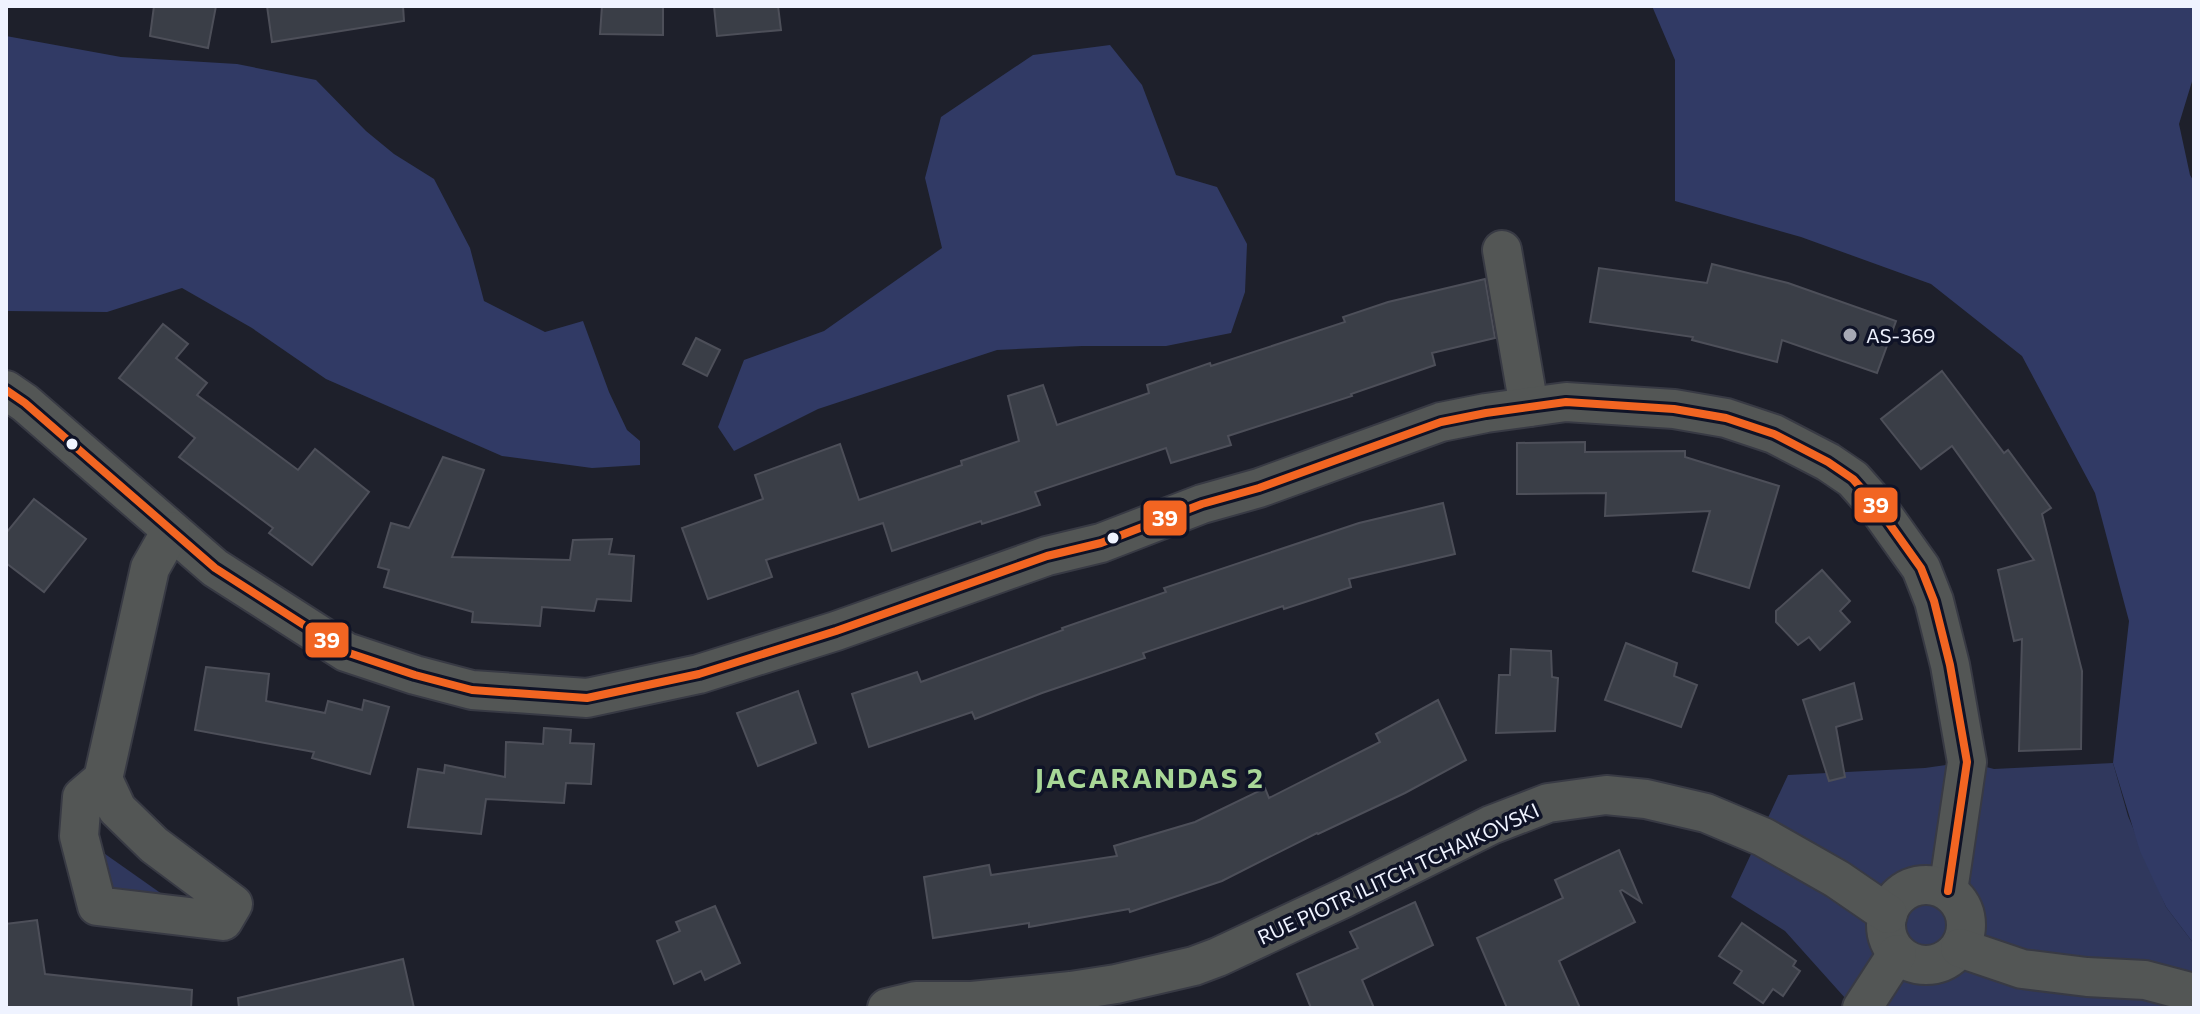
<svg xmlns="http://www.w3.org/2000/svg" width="2200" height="1014" font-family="Commissioner,sans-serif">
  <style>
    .green { fill: #30385d }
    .forest { fill: #313a65 }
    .building { fill: #3a3e47; stroke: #4d4f59; stroke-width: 2 }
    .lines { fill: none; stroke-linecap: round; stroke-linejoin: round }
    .minor-casing { stroke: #383a44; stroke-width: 42 }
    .minor { stroke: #535655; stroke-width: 38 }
    .bus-1-casing { stroke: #0f1327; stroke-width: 14 }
    .bus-1 { stroke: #f26522; stroke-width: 8 }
    .poi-dot { fill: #a6a9b5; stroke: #0f1327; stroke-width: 3 }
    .bus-dot { fill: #eff3ff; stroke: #0f1327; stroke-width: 3 }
    .labels { text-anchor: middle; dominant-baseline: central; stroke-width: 7; stroke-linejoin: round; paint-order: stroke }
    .poi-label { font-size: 20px; fill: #eff3ff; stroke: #0f1327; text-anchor: start }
    .street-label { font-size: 20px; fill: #eff3ff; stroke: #0f1327 }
    .district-label { font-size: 28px; font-weight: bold; letter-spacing: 2px; fill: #a8d797; stroke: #0f1327 }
    .line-badge { stroke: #0f1327; stroke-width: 3 }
    .badge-label { font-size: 22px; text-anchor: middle; font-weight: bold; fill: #fff }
  </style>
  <rect width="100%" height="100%" fill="#1e202b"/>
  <!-- green -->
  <g class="green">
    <path d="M1967 762 1994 769 2113 763 2128 816 2166 907 2194 944V1008H1854L1785 931 1731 897 1788 775 1925 768Z"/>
    <path d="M98 849 169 899 108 893Z"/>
  </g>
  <!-- forest -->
  <g class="forest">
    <path d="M1652 6H2194V75L2179 124 2190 175 2194 182V944L2166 907 2140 851 2113 763 2129 621 2095 493 2022 356 1931 284 1801 237 1675 201V60Z"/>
    <path d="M6 36 121 57 237 64 316 80 366 131 394 154 434 179 470 248 484 301 545 332 583 321 609 392 627 430 640 441V465L592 468 502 456 326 379 252 328 182 288 107 312 6 311Z"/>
    <path d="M1110 45 1142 85 1176 175 1217 187 1247 244 1245 292 1231 333 1166 346H1082L997 350 818 409 734 451 718 427 744 360 824 331 942 248 925 178 941 117 1033 55Z"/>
  </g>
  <!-- building -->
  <g class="building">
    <path d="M154 6H216L208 48 150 36Z"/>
    <path d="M267 6H403L404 21 272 42Z"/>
    <path d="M602 6H663V35L600 34Z"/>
    <path d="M714 6H778L781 30 717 36Z"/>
    <path d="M1712 264 1788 283 1896 321 1877 373 1782 340 1777 362 1692 340 1693 337 1590 322 1599 268 1707 283Z"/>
    <path d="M1485 279 1495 338 1432 353 1435 365 1351 394 1352 396 1228 436 1231 445 1171 463 1166 448 1035 492 1040 505 982 524 981 521 892 551 883 523 766 560 772 577 708 599 682 528 763 499 755 475 840 444 859 500 962 465 961 461 1019 441 1008 396 1043 385 1057 425 1149 393 1147 385 1210 363 1211 366 1345 322 1343 317 1388 302Z"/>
    <path d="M163 324 188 344 176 358 207 383 197 395 298 470 315 449 369 492 312 565 269 533 273 528 179 457 195 438 119 378Z"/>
    <path d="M696 338 720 350 707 376 683 364Z"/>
    <path d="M1942 371 2004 453 2008 450 2051 508 2042 514 2082 671 2081 749 2019 751 2022 639 2014 641 1998 570 2034 560 1952 446 1921 469 1881 419Z"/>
    <path d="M1585 442V452L1685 451V457L1779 486 1749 588 1693 571 1710 511 1605 516 1606 493 1517 494V443Z"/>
    <path d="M443 457 484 470 452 557 570 560 573 540 612 539 609 554 634 556 631 601 597 599 594 611 542 607 540 626 472 622 473 612 384 587 389 570 378 567 391 523 409 528Z"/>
    <path d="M34 499 86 539 44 592 6 563V533Z"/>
    <path d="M1443 503 1455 554 1349 579 1351 587 1284 609 1283 606 1143 653 1145 658 1042 693 975 719 972 712 869 747 852 694 917 672 921 682 1063 630 1062 628 1166 592 1164 588 1359 523Z"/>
    <path d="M1822 570 1850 601 1840 611 1850 622 1820 650 1809 637 1798 645 1776 622V611Z"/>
    <path d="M1626 643 1677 663 1674 676 1697 685 1681 727 1605 700Z"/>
    <path d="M1511 649 1551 651 1552 677 1558 678 1555 731 1496 733 1499 675H1510Z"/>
    <path d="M206 667 269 674 266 701 325 713 328 701 362 710 364 700 389 707 370 774 312 758 314 752 195 730Z"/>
    <path d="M1854 683 1862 719 1836 727 1845 777 1829 781 1803 700Z"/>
    <path d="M798 691 816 743 758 766 737 713Z"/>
    <path d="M1438 700 1466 760 1405 793 1318 834 1317 833 1222 881 1130 912 1129 909 1029 927V923L933 938 924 877 989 865 991 875 1117 856 1114 846 1195 822 1265 788 1269 798 1380 742 1376 734Z"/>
    <path d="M544 728 571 730 570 743 594 744 591 784 566 783 564 803 486 799 481 834 408 827 418 769 444 773 445 765 505 777 506 742 543 744Z"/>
    <path d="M1619 850 1641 902 1622 890 1620 891 1635 922 1559 961 1580 1008H1507L1477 938 1563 898 1555 880Z"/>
    <path d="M1415 902 1433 945 1362 980 1374 1008H1311L1297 974 1358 948 1350 932Z"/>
    <path d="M715 906 740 963 705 980 701 971 674 984 657 941 680 931 676 922Z"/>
    <path d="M37 920 45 974 192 990 191 1008H6V924Z"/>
    <path d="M1742 923 1796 961 1793 966 1800 971 1783 996 1773 989 1763 1003 1734 983 1742 971 1719 956Z"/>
    <path d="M403 959 414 1008H239L238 998Z"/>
  </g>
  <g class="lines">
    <!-- minor casing -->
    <g class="minor-casing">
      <g id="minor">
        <path d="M1502 250 1529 407"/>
        <path d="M6 390 25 403 215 568 346 652 415 675 472 690 587 698 699 674 836 631 1047 556 1101 543 1202 504 1259 488 1441 422 1486 413 1566 402 1674 409 1726 418 1774 434 1828 462 1853 479 1876 505 1921 568 1934 601 1950 665 1967 762 1948 891"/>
        <path d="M103 779 117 809 154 845 233 904 223 921 97 906 79 836 82 797 103 779 150 568 171 531"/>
        <circle cx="1926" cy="925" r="40"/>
        <path d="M1960 948 2022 969 2087 977 2145 980 2194 993"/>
        <path d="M887 1008 916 1001H972L1071 991 1116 984 1194 966 1218 957 1344 898 1491 825 1548 803 1606 795 1646 799 1706 813 1763 837 1837 879 1888 914"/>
        <path d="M1862 1008 1897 954"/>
      </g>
    </g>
    <!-- minor -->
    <use href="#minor" class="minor"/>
    <!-- bus-1 casing -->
    <g class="bus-1-casing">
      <path id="bus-1" d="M6 390 25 403 215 568 346 652 415 675 472 690 587 698 699 674 836 631 1047 556 1101 543 1202 504 1259 488 1441 422 1486 413 1566 402 1674 409 1726 418 1774 434 1828 462 1853 479 1876 505 1921 568 1934 601 1950 665 1967 762 1948 891"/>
    </g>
    <!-- bus-1 -->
    <use href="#bus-1" class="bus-1"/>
  </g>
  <!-- markers -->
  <circle class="poi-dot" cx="1850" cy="335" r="8"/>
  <g class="bus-dot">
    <circle cx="72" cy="444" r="7"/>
    <circle cx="1113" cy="538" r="7"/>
  </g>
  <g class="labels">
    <!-- poi labels -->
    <g class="poi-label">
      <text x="1866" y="335">AS-369</text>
    </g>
    <!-- street labels -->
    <g class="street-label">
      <text transform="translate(1398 873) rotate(-25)">RUE PIOTR ILITCH TCHAIKOVSKI</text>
    </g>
    <!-- district labels -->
    <g class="district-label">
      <text x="1150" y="777">JACARANDAS 2</text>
    </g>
  </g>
  <g class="line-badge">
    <rect x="1853" y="486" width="46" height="38" rx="8" fill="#f26522"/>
    <rect x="1142" y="499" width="46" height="38" rx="8" fill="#f26522"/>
    <rect x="304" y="621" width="46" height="38" rx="8" fill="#f26522"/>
  </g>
  <g class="badge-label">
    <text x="1876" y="513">39</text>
    <text x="1165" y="526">39</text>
    <text x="327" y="648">39</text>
  </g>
  <!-- border -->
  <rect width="2200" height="1014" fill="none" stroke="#eff3ff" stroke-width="16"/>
</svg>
